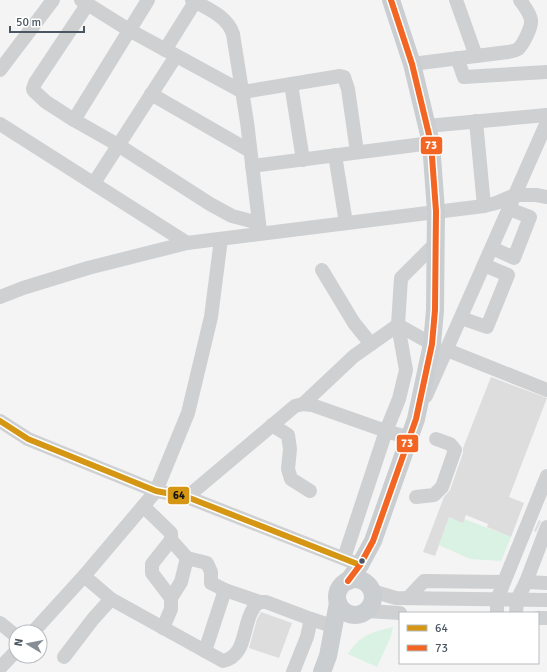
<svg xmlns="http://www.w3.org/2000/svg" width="547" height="672" font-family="Signika,sans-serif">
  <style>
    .green { fill: #d9f2e3 }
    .building { fill: #ddddde }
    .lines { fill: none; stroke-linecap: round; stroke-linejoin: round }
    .minor { stroke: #ced0d2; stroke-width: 14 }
    .major { stroke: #caced1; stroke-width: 18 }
    .bus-1-casing { stroke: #fff; stroke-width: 9 }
    .bus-2-casing { stroke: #fff; stroke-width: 9 }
    .bus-1 { stroke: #d49613; stroke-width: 6 }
    .bus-2 { stroke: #f26522; stroke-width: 6 }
    .bus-dot { fill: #4a5661; stroke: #fff; stroke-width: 1.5 }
    .line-badge { stroke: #fff; stroke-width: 1.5 }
    .badge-label { font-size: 11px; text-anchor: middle; font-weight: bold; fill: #fff }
    .pale-badge-label { font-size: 11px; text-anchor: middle; font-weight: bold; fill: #111 }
  </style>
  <rect width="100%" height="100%" fill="#f4f4f4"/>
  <!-- green -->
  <g class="green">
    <path d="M449 517 464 519 511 537 501 561 470 559 439 545Z"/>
    <path d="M393 627 391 636 377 667 348 654C360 635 372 632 393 627Z"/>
  </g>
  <!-- building -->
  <g class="building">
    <path d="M491 377 547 398 509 497 524 503 511 537 487 527 488 524 466 515 463 523 449 517 435 556 423 552 444 497 450 490 463 453V448Z"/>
    <path d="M539 520 541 521 536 532 534 531Z"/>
    <path d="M261 612 292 623 279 658 249 648 257 619Z"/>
  </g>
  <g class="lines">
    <!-- minor -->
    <g class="minor">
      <path d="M81 0 129 30 243 92 340 76 344 77 348 89 357 152"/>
      <path d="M192 0C208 9 227 16 233 34L247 122 260 231"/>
      <path d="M456 0 476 56"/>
      <path d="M87 5 35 83 33 89 34 91 46 102 74 120 118 145 210 204 232 216 259 223"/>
      <path d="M165 50 195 2"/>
      <path d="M457 58 464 77 547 72"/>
      <path d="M412 64 508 52C512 51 515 51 518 49 523 45 532 27 531 20 530 13 524 6 520 0"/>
      <path d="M0 70 53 0"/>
      <path d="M291 84 303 160"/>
      <path d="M151 94 250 151"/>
      <path d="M74 120 148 0"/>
      <path d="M476 121 484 206"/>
      <path d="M0 124 187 243"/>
      <path d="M427 126 547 115"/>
      <path d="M335 155 346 223"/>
      <path d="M252 166 431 143"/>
      <path d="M94 183 176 56"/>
      <path d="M492 248 514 258 530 217 509 209"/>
      <path d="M322 270 354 323 371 344"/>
      <path d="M0 297 23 288 88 268 187 243 484 206 496 203 515 195H536L547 197"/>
      <path d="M461 318 487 327 508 275 484 265"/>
      <path d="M432 344 398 325 401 278 436 243"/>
      <path d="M447 350 547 390"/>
      <path d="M426 396 547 122"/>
      <path d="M303 404 354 356 398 325 406 370 399 399 386 431 344 558"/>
      <path d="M0 421 28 439 156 491 187 497 360 565"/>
      <path d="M272 425 288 435 290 449 288 469 291 479 310 491"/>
      <path d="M187 497 295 406 303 404 312 405 386 431 410 438"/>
      <path d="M416 497 434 495 442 487 455 450 450 444 436 439"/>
      <path d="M143 506 171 533V540L152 564V573L171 598V609L163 628"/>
      <path d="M171 540 187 558 207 563 211 572V583L225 590 260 602"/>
      <path d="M84 576 111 599 223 661C247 656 242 626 253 609 254 606 257 604 260 602H266L311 619"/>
      <path d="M504 582 547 476"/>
      <path d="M526 582 547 583"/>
      <path d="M372 591 396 598 547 600"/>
      <path d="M171 598 181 582 187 558"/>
      <path d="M408 598 424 581 504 582 497 600V613"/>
      <path d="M367 611 400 613"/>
      <path d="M516 613 517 600 526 582 547 527"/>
      <path d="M538 618H547"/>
      <path d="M0 623 16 636"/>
      <path d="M33 632 84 576 156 491 188 413 211 317 221 239"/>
      <path d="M205 651 225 590"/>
      <path d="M64 657 93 619 111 599"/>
      <path d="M0 668 16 651"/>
      <path d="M293 672 307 637 311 619 335 627"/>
    </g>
    <!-- major -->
    <g class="major">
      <circle cx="355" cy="597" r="18"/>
      <path d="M348 581 360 565 373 541 416 419 432 344 435 310 436 211 431 143 412 64 391 0"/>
      <path d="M322 672 328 656 338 603"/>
    </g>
    <!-- bus-1 casing -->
    <g class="bus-1-casing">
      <path id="bus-1" d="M0 421 28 439 156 491 187 497 360 565"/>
    </g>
    <!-- bus-2 casing -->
    <g class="bus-2-casing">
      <path id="bus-2" d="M348 581 360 565 373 541 416 419 432 344 435 310 436 211 431 143 412 64 391 0"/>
    </g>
    <!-- bus-1 -->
    <use href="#bus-1" class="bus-1"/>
    <!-- bus-2 -->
    <use href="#bus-2" class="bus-2"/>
  </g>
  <!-- markers -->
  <circle class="bus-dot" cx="362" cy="561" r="3.5"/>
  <g class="line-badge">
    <rect x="420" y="136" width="23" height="19" rx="4" fill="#f26522"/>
    <rect x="396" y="434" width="23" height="19" rx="4" fill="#f26522"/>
    <rect x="167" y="486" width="23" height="19" rx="4" fill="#d49613"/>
  </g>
  <g class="badge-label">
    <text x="431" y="149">73</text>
    <text x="407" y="447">73</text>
  </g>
  <g class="pale-badge-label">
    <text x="179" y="499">64</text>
  </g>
  <!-- legend -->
  <rect x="399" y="612" width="140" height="52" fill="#ffffff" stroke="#b7bbc0"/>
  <rect x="407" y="625" width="20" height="6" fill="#d49613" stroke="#b7bbc0"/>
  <text x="435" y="632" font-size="12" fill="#4a5661">64</text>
  <rect x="407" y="645" width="20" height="6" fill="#f26522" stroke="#b7bbc0"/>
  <text x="435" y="652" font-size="12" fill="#4a5661">73</text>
  <!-- north arrow -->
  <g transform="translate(28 644) rotate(280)"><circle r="19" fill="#ffffff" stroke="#b7bbc0"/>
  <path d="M0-3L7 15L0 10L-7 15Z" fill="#868d94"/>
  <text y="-6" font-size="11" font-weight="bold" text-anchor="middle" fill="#4a5661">N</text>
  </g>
  <!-- scale -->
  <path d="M10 26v6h74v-6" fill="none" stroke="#4a5661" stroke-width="2"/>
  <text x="16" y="26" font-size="12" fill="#4a5661" stroke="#ffffff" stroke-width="3" paint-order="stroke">50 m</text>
</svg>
